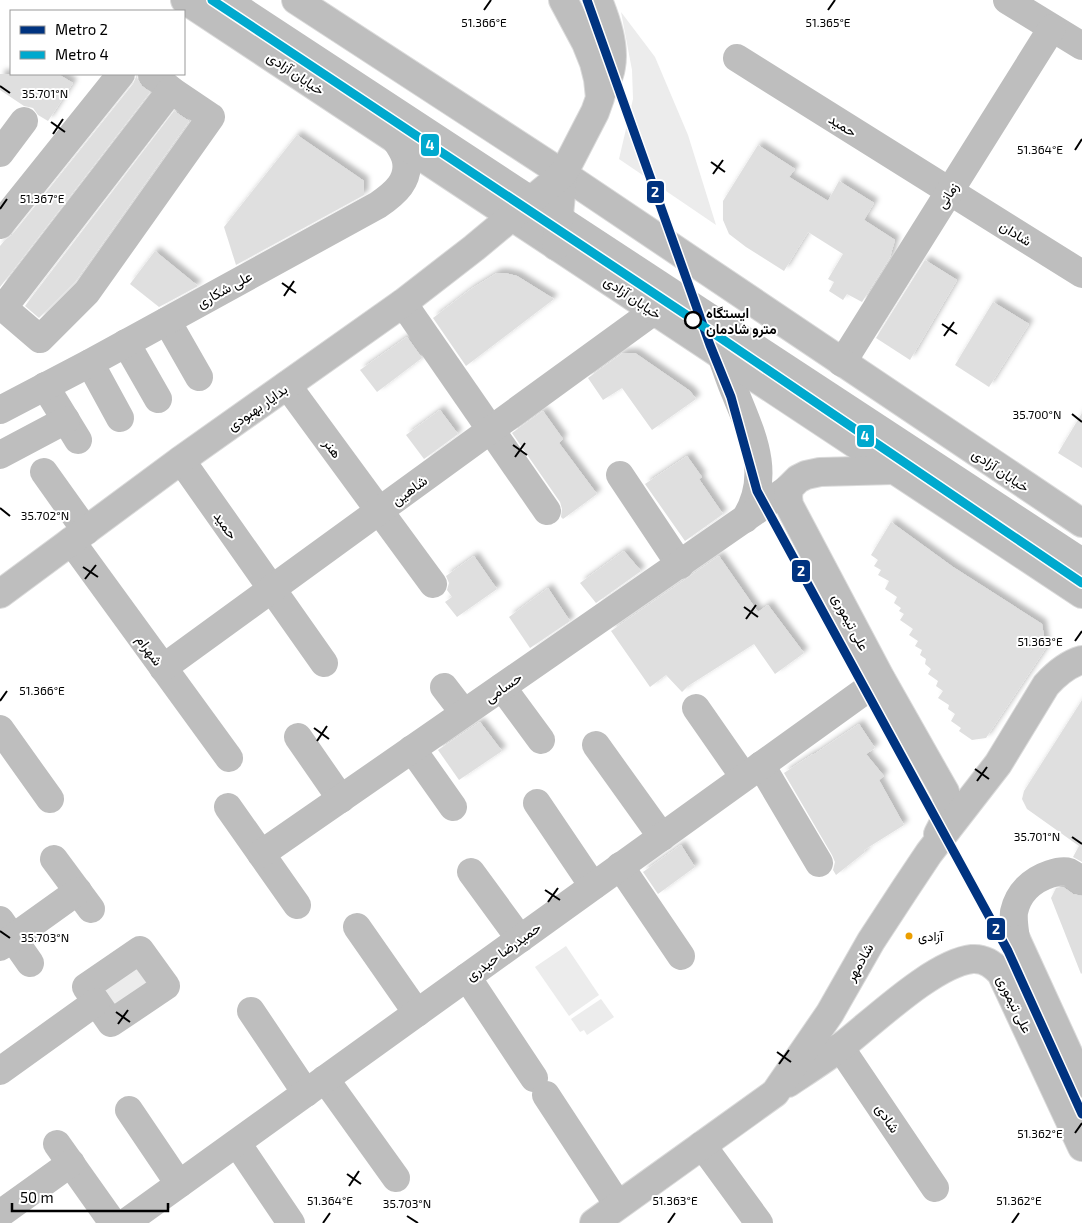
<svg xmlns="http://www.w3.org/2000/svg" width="1082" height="1223" font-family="'Exo 2',Vazirmatn,sans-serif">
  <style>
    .green { fill: #ececec }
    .building { fill: #dfdfdf; filter: url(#shadow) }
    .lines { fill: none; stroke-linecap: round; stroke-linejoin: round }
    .major-casing { stroke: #dbdbdb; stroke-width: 30 }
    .minor { stroke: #bebebe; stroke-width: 28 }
    .major { stroke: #bebebe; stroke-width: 28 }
    .metro-1-casing { stroke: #fff; stroke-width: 12 }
    .metro-2-casing { stroke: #fff; stroke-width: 12 }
    .metro-1 { stroke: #003380; stroke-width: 9 }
    .metro-2 { stroke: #00a9ce; stroke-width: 9 }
    .ticks { fill: none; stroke: #000; stroke-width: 2 }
    .stop-dot { fill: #fff; stroke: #000; stroke-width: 2.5 }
    .bus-dot { fill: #eb9e00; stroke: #fff; stroke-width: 2 }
    .labels { text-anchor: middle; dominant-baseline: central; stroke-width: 4; stroke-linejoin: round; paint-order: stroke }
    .bus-label { font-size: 13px; fill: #000; stroke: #fff; text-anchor: start }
    .street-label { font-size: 14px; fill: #000; stroke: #fff }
    .stop-label { font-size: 14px; font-weight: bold; fill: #000; stroke: #fff; text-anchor: start }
    .ticks-label { font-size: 12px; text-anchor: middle; fill: #000; stroke: #fff; stroke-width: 4; stroke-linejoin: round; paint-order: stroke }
    .line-badge { stroke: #fff; stroke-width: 2 }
    .badge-label { font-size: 14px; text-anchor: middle; font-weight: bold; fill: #fff }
  </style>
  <defs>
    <filter id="shadow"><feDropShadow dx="4.5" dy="-4.5" stdDeviation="2.5" flood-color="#0004"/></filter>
  </defs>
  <rect width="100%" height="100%" fill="#fff"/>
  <!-- green -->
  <g class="green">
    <path d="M621 12 655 57 688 135 716 225 619 159 633 99 632 70Z"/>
    <path d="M566 946 599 995 569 1016 535 967Z"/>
    <path d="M137 959 155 984 114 1012 96 986Z"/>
    <path d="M601 999 614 1017 587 1035 584 1030 580 1032 571 1019Z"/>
  </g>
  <!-- building -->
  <g class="building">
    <path d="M0 74H58L73 83 48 121 38 115 33 108 24 106 0 90Z"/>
    <path d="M136 74 138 80 142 86 150 92 0 287V246L5 240 12 235 133 84 136 77Z"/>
    <path d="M174 111 189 121 75 282 39 318 25 306Z"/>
    <path d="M297 135 364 181V195L236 265 224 227Z"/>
    <path d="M758 145 795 169 789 177 828 201 839 181 874 203 864 220 895 240 890 257 862 302 847 294 843 300 829 291 834 282 828 279 843 254 808 232 784 271 746 247 729 234 723 220V201Z"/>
    <path d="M155 251 198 286 159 307 130 284Z"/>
    <path d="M925 260 957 280 910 360 876 338Z"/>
    <path d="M497 273H505L517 276 554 299 466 366 433 318 471 289Z"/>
    <path d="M993 302 1029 324 989 387 955 365Z"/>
    <path d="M407 337 422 358 377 392 360 370Z"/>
    <path d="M623 353H635L690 391 696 399 652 430 622 388 603 400 588 378Z"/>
    <path d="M440 410 458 434 424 459 406 435Z"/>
    <path d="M543 411 563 439 559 443 597 494 563 519 561 517 562 509 560 502 512 433Z"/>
    <path d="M1082 413V468L1058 453Z"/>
    <path d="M687 456 702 477 699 479 723 514 685 541 645 484Z"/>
    <path d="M891 522 953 567 1042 624 1046 648 986 738 972 740 959 731 961 728 951 721 955 714 948 709 949 705 938 698 943 691 936 686 938 681 928 674 931 669 925 664 926 659 920 655 922 650 915 646 918 641 909 635 913 629 900 620 904 614 899 611 901 608 894 603 897 597 885 589 889 581 878 575 881 570 874 566 878 560 871 555Z"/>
    <path d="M624 551 641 571 596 603 580 583Z"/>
    <path d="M474 556 497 589 457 617 445 602 452 597 447 590 449 583 446 576Z"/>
    <path d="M719 556 758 612 768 605 804 653 775 674 754 644 688 686 682 692 666 675 650 687 611 631Z"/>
    <path d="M548 588 570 621 530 648 509 617Z"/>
    <path d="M1082 700V862L1073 857 1079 846 1027 809 1022 799 1024 791Z"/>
    <path d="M480 722 502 751 459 780 438 750Z"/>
    <path d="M859 724 875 748 866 754 884 776 879 780 904 825 864 850 865 852 836 875 833 870 835 862 832 855 784 773 813 754V755Z"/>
    <path d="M681 845 695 867 658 894 643 872Z"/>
    <path d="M1063 887 1073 894 1082 896V973L1081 974 1051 898 1056 888Z"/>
  </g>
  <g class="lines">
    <!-- major casing -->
    <g class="major-casing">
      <g id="major">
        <path d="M185 0 1082 594"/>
        <path d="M296 0 563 174 1082 523"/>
        <path d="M598 0C606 20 615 45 611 67 610 75 606 83 603 90"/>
        <path d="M556 246 563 174"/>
        <path d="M894 470 820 472 806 475 798 479 789 488 788 497 789 505 881 679 945 792C951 812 947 816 938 834"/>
        <path d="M0 594 181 460 403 303 474 248 563 174 595 112 600 98 598 79 594 63 586 43 563 0"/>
        <path d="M1016 939 1082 1083"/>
        <path d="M788 1083C806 1071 825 1059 842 1046 873 1022 934 963 972 959 984 958 993 964 1001 973L1082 1147"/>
        <path d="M594 1223 775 1093 830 1013 871 941 905 889 929 853 998 764 1046 685C1056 674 1068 664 1082 660"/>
      </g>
    </g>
    <!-- minor -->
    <g class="minor">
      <path d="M226 0 1082 562"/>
      <path d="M1007 0 1082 46"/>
      <path d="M737 58 1082 274"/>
      <path d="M152 74 171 90"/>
      <path d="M0 153 24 121"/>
      <path d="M0 225 121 74"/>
      <path d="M403 303 547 511"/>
      <path d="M0 305 40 339 87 292 211 117 171 90 4 307"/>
      <path d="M167 321 199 377"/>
      <path d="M126 343 158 399"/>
      <path d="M721 355C726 368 730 382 736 395 753 437 772 476 745 519"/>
      <path d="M90 363 120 418"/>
      <path d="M842 363 1052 28"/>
      <path d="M287 385 433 584"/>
      <path d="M45 386 78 440"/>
      <path d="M0 410 90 363 378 205C394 194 412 180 405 157 403 151 399 145 395 139"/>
      <path d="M0 455 66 420"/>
      <path d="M181 460 324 663"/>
      <path d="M44 472 86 531"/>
      <path d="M620 475 680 565"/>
      <path d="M71 541 229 758"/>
      <path d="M163 668 654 311"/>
      <path d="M444 687 464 713"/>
      <path d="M502 687 541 740"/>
      <path d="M696 708 744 777"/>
      <path d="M0 729 50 799"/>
      <path d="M298 737 341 799"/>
      <path d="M596 745 662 837"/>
      <path d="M412 749 453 807"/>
      <path d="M761 765 819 863"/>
      <path d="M537 803 593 886"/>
      <path d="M228 807 297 905"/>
      <path d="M261 854 789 488"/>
      <path d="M54 859 91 909"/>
      <path d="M620 866 681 956"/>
      <path d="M471 872 520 939"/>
      <path d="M0 920 30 963"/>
      <path d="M357 927 417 1013"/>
      <path d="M1016 939C1015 931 1013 921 1014 912 1018 893 1032 880 1050 874 1056 872 1063 870 1069 872 1073 874 1078 878 1082 881"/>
      <path d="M0 947 78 891"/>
      <path d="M140 950 166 986 111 1023 86 987Z"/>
      <path d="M467 977 534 1078"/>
      <path d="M251 1011 306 1093"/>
      <path d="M840 1047 935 1188"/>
      <path d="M0 1071 96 1002"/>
      <path d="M325 1079 396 1178"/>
      <path d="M546 1095 618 1205"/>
      <path d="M129 1110 179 1184"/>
      <path d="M237 1143 291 1223"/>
      <path d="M57 1144 113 1223"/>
      <path d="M702 1145 759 1223"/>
      <path d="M0 1214 71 1163"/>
      <path d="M125 1223 881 679"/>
    </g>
    <!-- major -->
    <use href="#major" class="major"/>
    <!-- metro-1 casing -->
    <g class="metro-1-casing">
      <path id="metro-1" d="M587 0 710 345 731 397 757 491 1008 951 1082 1114"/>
    </g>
    <!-- metro-2 casing -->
    <g class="metro-2-casing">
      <path id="metro-2" d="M212 0 700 324 1082 583"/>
    </g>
    <!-- metro-1 -->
    <use href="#metro-1" class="metro-1"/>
    <!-- metro-2 -->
    <use href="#metro-2" class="metro-2"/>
  </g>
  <!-- ticks -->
  <path class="ticks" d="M484 10 491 0M828 10 835 0M0 86 10 93M51 122 65 132M53 134 63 119M1075 150 1082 139M711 162 725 172M713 174 723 160M0 209 7 199M282 283 296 293M284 296 294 281M942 324 957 334M944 336 954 322M1072 414 1082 422M513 445 527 455M515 457 525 443M0 508 10 516M83 567 98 577M85 579 96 565M744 607 758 617M746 619 756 605M1075 641 1082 631M0 701 7 691M314 728 329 739M317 741 327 726M975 769 989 779M977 781 987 767M1072 837 1082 844M545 890 560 900M548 902 558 888M0 931 10 938M116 1012 130 1022M118 1024 128 1010M777 1052 791 1062M779 1064 789 1050M1075 1133 1082 1123M347 1174 361 1184M349 1186 359 1171M407 1216 418 1223M323 1223 330 1213M668 1223 675 1213M1012 1223 1019 1213"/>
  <!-- markers -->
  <circle class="stop-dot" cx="693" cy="320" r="8"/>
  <circle class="bus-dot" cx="909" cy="936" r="4.5"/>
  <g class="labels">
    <!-- bus labels -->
    <g class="bus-label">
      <text x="918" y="936">آزادی</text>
    </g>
    <!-- street labels -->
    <g class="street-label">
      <text transform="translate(296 73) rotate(34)">خیابان آزادی</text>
      <text transform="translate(843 125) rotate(32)">حمید</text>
      <text transform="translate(947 195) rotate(-58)">زمانی</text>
      <text transform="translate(1016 233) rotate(32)">شادان</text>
      <text transform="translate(224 289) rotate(-29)">علی شکاری</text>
      <text transform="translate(633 297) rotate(34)">خیابان آزادی</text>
      <text transform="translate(257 407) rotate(-35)">بدایار بهبودی</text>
      <text transform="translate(333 448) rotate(54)">هنر</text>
      <text transform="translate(1001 470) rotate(34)">خیابان آزادی</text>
      <text transform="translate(409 490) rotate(-36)">شاهین</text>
      <text transform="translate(226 525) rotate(55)">حمید</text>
      <text transform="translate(851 622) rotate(62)">علی تیموری</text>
      <text transform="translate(150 650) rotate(54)">شهرام</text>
      <text transform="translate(503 687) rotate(-35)">حسامی</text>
      <text transform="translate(503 951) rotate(-36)">حمیدرضا حیدری</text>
      <text transform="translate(859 962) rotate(-60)">شادمهر</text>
      <text transform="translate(1015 1004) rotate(64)">علی تیموری</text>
      <text transform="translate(888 1118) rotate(56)">شادی</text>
    </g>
    <!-- stop labels -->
    <g class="stop-label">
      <text x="706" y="312">ایستگاه<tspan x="706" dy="16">مترو شادمان</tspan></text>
    </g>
  </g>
  <g class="ticks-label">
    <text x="484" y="27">51.366°E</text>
    <text x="828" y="27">51.365°E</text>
    <text x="45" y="98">35.701°N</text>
    <text x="1040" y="154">51.364°E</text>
    <text x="42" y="203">51.367°E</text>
    <text x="1037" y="419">35.700°N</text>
    <text x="45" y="520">35.702°N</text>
    <text x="1040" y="646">51.363°E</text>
    <text x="42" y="695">51.366°E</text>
    <text x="1037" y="841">35.701°N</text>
    <text x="45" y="942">35.703°N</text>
    <text x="1040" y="1138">51.362°E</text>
    <text x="330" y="1205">51.364°E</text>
    <text x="675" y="1205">51.363°E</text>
    <text x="1019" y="1205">51.362°E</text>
    <text x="407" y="1208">35.703°N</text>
  </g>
  <g class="line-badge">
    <rect x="420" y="133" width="20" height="24" rx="5" fill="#00a9ce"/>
    <rect x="646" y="180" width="19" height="24" rx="5" fill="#003380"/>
    <rect x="856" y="424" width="19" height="24" rx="5" fill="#00a9ce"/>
    <rect x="791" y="559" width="20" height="24" rx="5" fill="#003380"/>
    <rect x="986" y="917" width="20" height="24" rx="5" fill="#003380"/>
  </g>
  <g class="badge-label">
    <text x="430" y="150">4</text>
    <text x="655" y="197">2</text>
    <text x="865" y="441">4</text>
    <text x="801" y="576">2</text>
    <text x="996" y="934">2</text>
  </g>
  <!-- legend -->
  <rect x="10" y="10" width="175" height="65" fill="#ffffff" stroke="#999999"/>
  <rect x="20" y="26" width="25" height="8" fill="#003380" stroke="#999999"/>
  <text x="55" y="35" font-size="15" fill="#000000">Metro 2</text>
  <rect x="20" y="51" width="25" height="8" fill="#00a9ce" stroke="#999999"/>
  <text x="55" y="60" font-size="15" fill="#000000">Metro 4</text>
  <!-- scale -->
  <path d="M12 1203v8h156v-8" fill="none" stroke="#000000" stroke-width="2.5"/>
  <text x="20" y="1203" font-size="15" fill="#000000" stroke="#ffffff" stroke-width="4" paint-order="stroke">50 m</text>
</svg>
